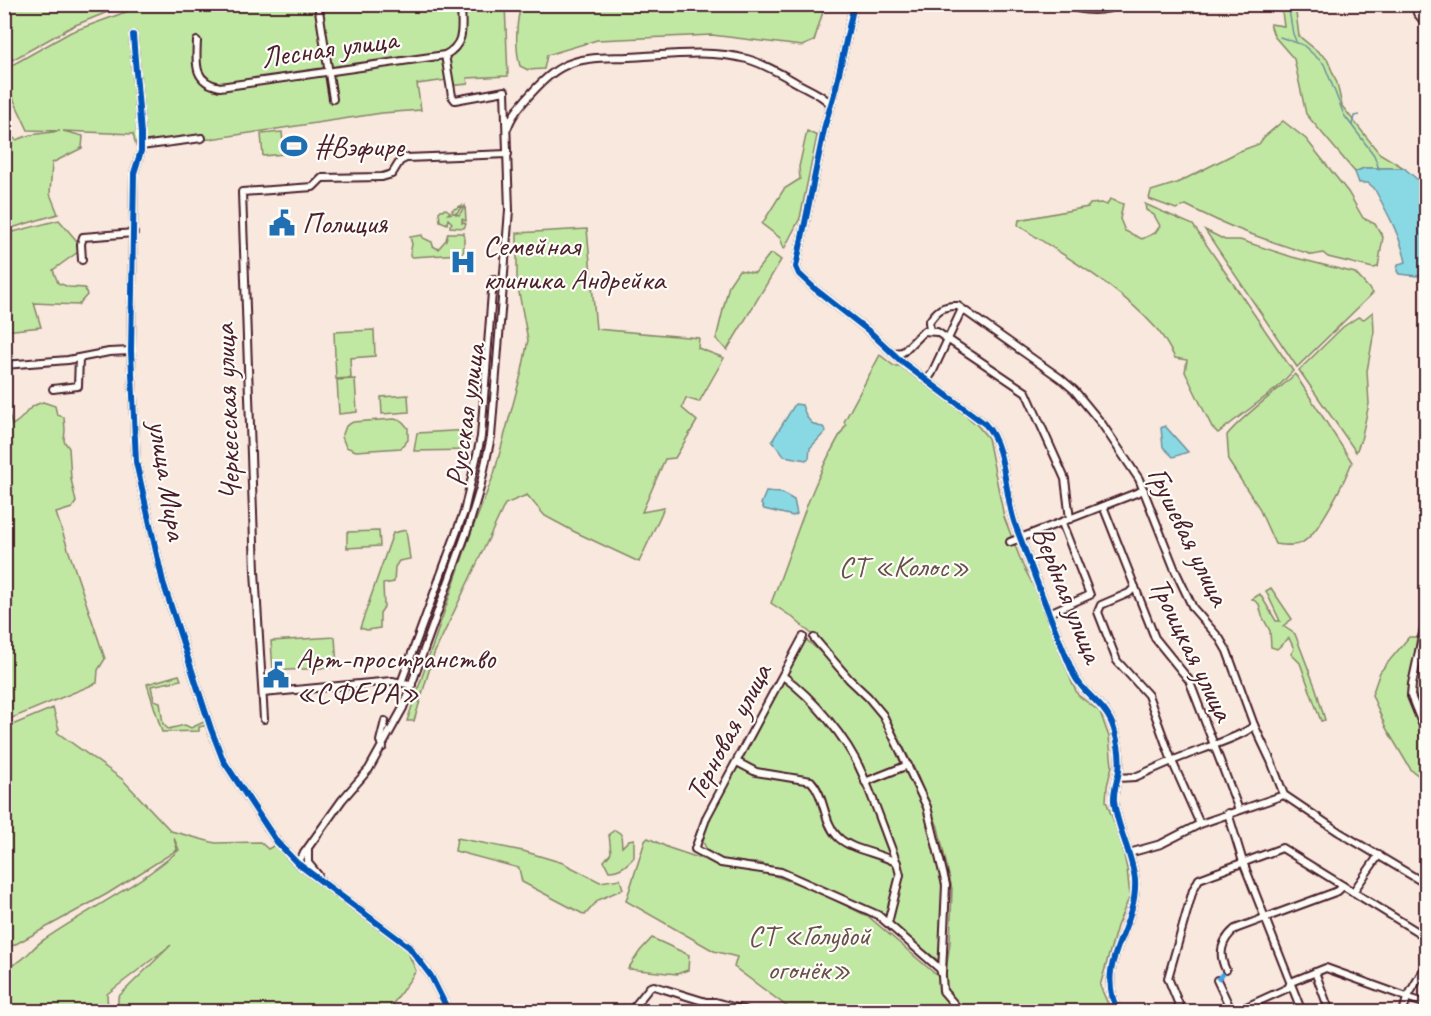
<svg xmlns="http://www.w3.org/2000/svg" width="1431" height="1016" font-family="Caveat,sans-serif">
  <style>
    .green { fill: #c1e8a3; stroke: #868467; stroke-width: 1.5 }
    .water { fill: #89d9e4; stroke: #708f9a; stroke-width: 1.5 }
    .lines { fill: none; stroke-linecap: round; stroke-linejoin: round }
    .stream { stroke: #708f9a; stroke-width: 1.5 }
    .minor-casing { stroke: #4a1f2b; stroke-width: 10 }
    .minor { stroke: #fdfcf7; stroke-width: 6 }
    .quiet { stroke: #40a2eb; stroke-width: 4.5; stroke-dasharray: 9 4.5; stroke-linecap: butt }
    .cycleway-casing { stroke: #fdfcf7; stroke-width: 10 }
    .cycleway { stroke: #0057b8; stroke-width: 6 }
    .labels { text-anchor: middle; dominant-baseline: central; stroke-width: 4.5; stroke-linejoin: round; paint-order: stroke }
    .street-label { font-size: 30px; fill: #4a1f2b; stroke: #fdfcf7 }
    .poi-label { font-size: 30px; fill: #4a1f2b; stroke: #fdfcf7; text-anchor: start }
    .park-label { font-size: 30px; fill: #685149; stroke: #fdfcf7 }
  </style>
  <rect width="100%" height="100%" fill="#f8e8dd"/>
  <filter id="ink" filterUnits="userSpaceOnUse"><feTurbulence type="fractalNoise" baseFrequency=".0167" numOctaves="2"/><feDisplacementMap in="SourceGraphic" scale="12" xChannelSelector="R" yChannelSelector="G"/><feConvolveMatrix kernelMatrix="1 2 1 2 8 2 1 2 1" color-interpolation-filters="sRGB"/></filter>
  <g filter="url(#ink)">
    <!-- green -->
    <g class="green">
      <path d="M5 4H125V5L73 26 5 64Z"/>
      <path d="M145 5H505L508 76 467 78 468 84 448 86 447 80 417 84 421 110 382 113 137 150 133 134 63 131 83 136 82 148 52 163 50 194 58 214 5 230 4 102 9 134 16 140 30 135 60 131 28 130 5 81V69L71 32Z"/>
      <path d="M521 5V4L825 5 814 41 802 46 712 35 597 40 547 55 544 69 528 70 520 66C515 48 516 23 521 5Z"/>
      <path d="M1281 5H1295L1299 36 1327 59 1337 83 1342 106 1379 153 1404 168H1364L1355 172 1306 114 1294 59 1274 36 1270 24 1284 26Z"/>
      <path d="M1283 121 1306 139 1348 192 1363 218 1375 224 1383 237 1378 267 1373 268 1328 257 1323 253 1313 255C1266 240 1229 228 1186 205L1176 209 1149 199 1151 191 1177 183 1240 151 1259 144 1264 137Z"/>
      <path d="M807 131 817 136 800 218 784 249 780 238 762 224 784 189 800 179 799 167Z"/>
      <path d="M282 132 284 154 263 156 261 134Z"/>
      <path d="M1110 199 1123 204 1120 219 1125 231 1142 239 1155 233 1160 226 1154 215 1146 210 1145 204 1193 225 1293 371 1277 388 1218 433 1212 427 1185 372 1187 360 1175 358C1169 347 1163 335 1155 327 1116 284 1065 257 1018 225L1019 220 1088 207 1090 204 1101 203 1107 205Z"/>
      <path d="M463 205 457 213H454L459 215 465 206 466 221 462 219V223L463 222 466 224 464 228 450 227V225L452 223 448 219 447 224 440 221 439 212 441 210 446 209 450 212 448 214 453 213 452 210Z"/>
      <path d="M59 220 77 241 78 252 53 270 58 283 69 287 85 288 87 295 78 305 34 303 41 327 5 331V234Z"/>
      <path d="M587 229 596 329 699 338 698 348 724 358 699 402 686 398 682 408 697 421 675 458 665 459 642 512 664 508 639 562 575 532 545 516 527 495 505 504 434 654 414 721H407L471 533 494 474 522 371 528 340 517 282V233Z"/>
      <path d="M1205 230 1225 240H1240L1292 257 1355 273 1373 293 1297 367Z"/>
      <path d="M448 233H464V251L461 254 412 257 410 255 412 244 410 237 422 235 423 238 432 242 433 246 438 249 446 240Z"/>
      <path d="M773 254 781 260 727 350 716 339 729 285 739 270 755 273 769 255Z"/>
      <path d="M1373 312 1374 332 1367 371 1369 404 1361 440 1356 452 1299 370 1343 327 1358 317 1364 319Z"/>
      <path d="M374 330 375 356 350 358 351 378 336 379 334 332Z"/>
      <path d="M880 355 894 366H900L954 406 977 425 988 438 1004 517 1023 566 1041 600 1072 683 1078 695 1100 712 1109 737 1112 766 1107 786 1106 801 1121 841 1127 869 1130 896 1117 926 1100 986 1111 1011H963L954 1002 944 987 950 942 952 889 938 827 916 772 885 711 850 677 822 643 792 617 771 603C795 543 811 480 846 425L844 422Z"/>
      <path d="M1295 374 1352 462C1345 480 1319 533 1303 542 1296 547 1283 545 1275 544L1258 506 1229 462 1227 435C1246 412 1274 395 1295 374Z"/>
      <path d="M355 379 357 412 339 414 337 380Z"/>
      <path d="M408 395 409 412 382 414 381 397Z"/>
      <path d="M43 402 55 406 57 415 64 417 65 430 64 441 69 448 71 479 76 502 72 508 56 513 105 659 98 670 97 683 5 721V406L8 410 12 425C28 417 23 408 43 402Z"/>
      <path d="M394 419 402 421 408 428V440L401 448 356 451 346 447 342 437 346 426 353 422Z"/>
      <path d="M470 430 472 433 469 450 414 451 417 433Z"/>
      <path d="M406 530 410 559 399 561 395 567 394 582 383 584 384 607 380 613V628L367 630 360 628 393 533Z"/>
      <path d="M379 531 380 546 347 548V532Z"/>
      <path d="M1271 588 1292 619 1283 626 1295 634 1316 689 1325 720 1321 721 1300 663 1291 654 1294 649 1289 638 1277 649 1271 647 1270 631 1262 616 1259 604 1252 599 1260 594 1276 621H1280L1266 591Z"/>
      <path d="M1426 630V707L1420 710 1417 696 1413 689Z"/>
      <path d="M335 637 337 667 273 671 271 641Z"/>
      <path d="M803 637 825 656 881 716 894 739 930 822 944 896 939 961 865 905 785 871 760 863 724 862 709 854 703 842 707 816Z"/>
      <path d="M1409 637H1417L1409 697 1426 739V781L1411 770 1386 728 1372 695 1380 672Z"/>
      <path d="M179 675 181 680 151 686 154 700 160 702 163 724 168 729 185 725 191 728 206 721 208 725 199 727V731L162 732 147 684Z"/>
      <path d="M53 708 59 729 57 731 58 733 122 779 171 831 215 843 260 842 268 849 275 845 291 863 406 948 416 971 388 1011H118V997L171 945 107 994 108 1011H7V984L5 983V968C27 961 28 950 45 939 89 909 138 886 179 850L174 838 177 850 107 894 5 950V728Z"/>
      <path d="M615 830 621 834 622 847 629 840 634 839V857C627 865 620 871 609 871L604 861 611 853 609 834Z"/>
      <path d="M457 838 523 851 563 863 600 882 620 879 623 889 598 900 585 915 522 882 519 868 455 851Z"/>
      <path d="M648 838 669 848 720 865 760 871 808 887 869 917 940 978V990L959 1011H793L734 967 737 957 714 951 626 901 645 841Z"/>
      <path d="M652 938 689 955 688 970 677 974 628 969 640 951Z"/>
    </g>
    <!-- water -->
    <g class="water">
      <path d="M1364 168H1404L1426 187V273L1418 276 1399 274 1397 271 1398 264 1406 262C1400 235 1387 212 1374 188L1368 183H1359L1355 172Z"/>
      <path d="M795 404 802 405C806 416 809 426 823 427L826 431 810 448 809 458 806 460 784 456 772 441Z"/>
      <path d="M1165 426 1188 452 1173 457 1163 447 1161 428Z"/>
      <path d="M766 492 782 493 794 500 797 514 793 516 764 509 761 504Z"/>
    </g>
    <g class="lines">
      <!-- stream -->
      <g class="stream">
        <path d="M1288 4 1293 34 1296 41"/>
        <path d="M1280 37 1303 45 1324 64 1344 115 1374 155 1379 169"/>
        <path d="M1352 125 1354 116 1359 115"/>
      </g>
      <!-- minor casing -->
      <g class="minor-casing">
        <g id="minor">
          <path d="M318 4 333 99"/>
          <path d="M854 4 836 87 825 125 796 267 799 274 815 289 870 332 902 362 985 424C1007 447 1004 497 1016 527 1035 576 1053 627 1074 675 1084 696 1106 703 1114 729 1118 742 1121 756 1119 770 1118 780 1113 790 1114 801 1117 828 1132 853 1135 880 1138 929 1093 960 1118 1012"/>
          <path d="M1062 4C1083 11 1102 13 1122 4"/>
          <path d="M1417 13 1426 24"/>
          <path d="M133 35 141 134V151L134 173 131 351 136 462 163 582 211 729 223 760 277 842 297 863 409 947 431 976 449 1012"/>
          <path d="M197 41C196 63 193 82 220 87L445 55C467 43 461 26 461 4"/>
          <path d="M508 127C513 110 546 75 562 67 582 56 607 58 629 57 668 55 709 49 747 59 765 64 781 74 797 83 808 89 823 95 831 105"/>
          <path d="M141 146 202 138"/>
          <path d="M82 260 81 244 83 237 134 233"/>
          <path d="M930 331 929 322C937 310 943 305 958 306L1060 378 1074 390 1102 424 1139 479 1175 570 1193 608 1220 639 1227 651 1254 725 1271 761 1284 795 1339 832 1426 884"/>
          <path d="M894 353 903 352 924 331 937 332 1026 392 1065 479 1070 519"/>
          <path d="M4 365 68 360 109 352 131 351"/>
          <path d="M927 380 932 373 962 309"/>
          <path d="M53 389 78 386 79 358"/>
          <path d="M1103 506 1155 638 1189 680 1239 810"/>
          <path d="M1010 542 1144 490"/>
          <path d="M1135 587 1129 593 1101 605 1098 612 1117 661 1148 695 1172 761C1188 753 1247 736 1254 725"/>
          <path d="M1049 613 1090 595 1062 523"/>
          <path d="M1426 619 1412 684 1411 696 1426 733"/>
          <path d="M803 637 707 816 695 849 721 863 781 872 878 915 940 969 942 976 943 991 961 1012"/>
          <path d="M814 638 849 679 868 697 883 715 927 807 946 885 942 973"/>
          <path d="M783 676C813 698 847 738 862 773 875 802 885 833 897 863L900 875 888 923"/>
          <path d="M401 683 464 512 481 437 493 279"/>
          <path d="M263 693 392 681 412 685"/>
          <path d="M264 719 255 571 242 192 313 187 322 178 382 177 392 174 400 161 406 158 508 154"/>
          <path d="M383 747 380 741 385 721"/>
          <path d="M737 762 756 772 811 781C825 796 823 821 837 836 849 850 881 853 897 863"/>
          <path d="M1118 778 1135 777 1172 761 1200 824"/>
          <path d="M865 782 908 765"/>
          <path d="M1228 813 1243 862 1302 1012"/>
          <path d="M308 850V863L318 875"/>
          <path d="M1129 853 1161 844 1200 824 1284 795"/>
          <path d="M297 863 342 800 369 769 403 708 469 525 480 488 491 437 509 210 505 91 455 100 452 96 445 55"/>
          <path d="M1353 892 1379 855"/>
          <path d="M1226 970C1218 954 1221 941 1235 929L1338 891 1343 886"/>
          <path d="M1315 972 1330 1012"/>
          <path d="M1217 980 1232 1012"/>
          <path d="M630 1012 650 987 654 986 706 1002"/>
          <path d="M700 1012 706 1002H715L751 1012"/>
          <path d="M1182 1012 1168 978 1193 890 1199 879 1282 848 1426 937"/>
          <path d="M1235 1012 1288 988 1291 982 1326 968 1426 1004"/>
          <path d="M1403 1012 1407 998 1426 965"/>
        </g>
      </g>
      <!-- minor -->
      <use href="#minor" class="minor"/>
      <!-- quiet -->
      <path class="quiet" d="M1217 980 1226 970"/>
      <!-- cycleway casing -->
      <g class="cycleway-casing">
        <g id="cycleway">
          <path d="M854 4 836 87 825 125 796 267 799 274 815 289 870 332 902 362 985 424C1007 447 1004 497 1016 527 1035 576 1053 627 1074 675 1084 696 1106 703 1114 729 1118 742 1121 756 1119 770 1118 780 1113 790 1114 801 1117 828 1132 853 1135 880 1138 929 1093 960 1118 1012"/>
          <path d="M133 35 141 134V151L134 173 131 351 136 462 163 582 211 729 223 760 277 842 297 863 409 947 431 976 449 1012"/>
        </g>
      </g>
      <!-- cycleway -->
      <use href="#cycleway" class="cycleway"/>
    </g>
  </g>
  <!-- icons -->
  <defs>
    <g id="stadium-bare" transform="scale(2.07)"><path d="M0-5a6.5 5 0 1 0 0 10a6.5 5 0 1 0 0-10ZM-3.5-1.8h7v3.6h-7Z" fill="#1f6fb2" stroke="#fdfcf7" stroke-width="2.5" paint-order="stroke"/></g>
    <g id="civic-bare" transform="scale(2.07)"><path d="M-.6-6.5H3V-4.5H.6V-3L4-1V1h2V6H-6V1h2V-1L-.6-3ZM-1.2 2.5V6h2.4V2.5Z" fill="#1f6fb2" stroke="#fdfcf7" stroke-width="2.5" paint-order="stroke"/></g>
    <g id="hospital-bare" transform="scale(2.07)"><path d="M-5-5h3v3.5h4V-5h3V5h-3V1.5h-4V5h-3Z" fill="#1f6fb2" stroke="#fdfcf7" stroke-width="2.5" paint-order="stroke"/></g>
  </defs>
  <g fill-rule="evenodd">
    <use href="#stadium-bare" x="294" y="146"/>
    <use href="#civic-bare" x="282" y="223"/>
    <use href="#hospital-bare" x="463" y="262"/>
    <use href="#civic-bare" x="276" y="675"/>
  </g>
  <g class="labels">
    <!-- street labels -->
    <g class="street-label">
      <text transform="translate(329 48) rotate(-8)">Лесная улица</text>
      <text transform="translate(227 412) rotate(-92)">Черкесская улица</text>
      <text transform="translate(465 415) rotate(-82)">Русская улица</text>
      <text transform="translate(168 480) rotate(81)">улица Мира</text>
      <text transform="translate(1189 536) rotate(64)">Грушевая улица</text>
      <text transform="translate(1068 594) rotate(68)">Вербная улица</text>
      <text transform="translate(1192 649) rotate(64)">Троицкая улица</text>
      <text transform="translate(728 732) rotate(-62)">Терновая улица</text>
    </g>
    <!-- poi labels -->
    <g class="poi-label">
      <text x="314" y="146">#Вэфире</text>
      <text x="302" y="223">Полиция</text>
      <text x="483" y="245">Семейная<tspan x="483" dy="34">клиника Андрейка</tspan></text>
      <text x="296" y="658">Арт-пространство<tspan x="296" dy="34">«СФЕРА»</tspan></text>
    </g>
    <!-- park labels -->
    <g class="park-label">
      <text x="904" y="566">СТ «Колос»</text>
      <text x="809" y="935">СТ «Голубой<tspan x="809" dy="34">огонёк»</tspan></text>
    </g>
  </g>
  <!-- margin -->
  <rect width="1431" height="1016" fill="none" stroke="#fdfcf7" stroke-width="24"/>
  <rect x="12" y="12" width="1407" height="992" fill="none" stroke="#4a1f2b" stroke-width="2" filter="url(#ink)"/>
</svg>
